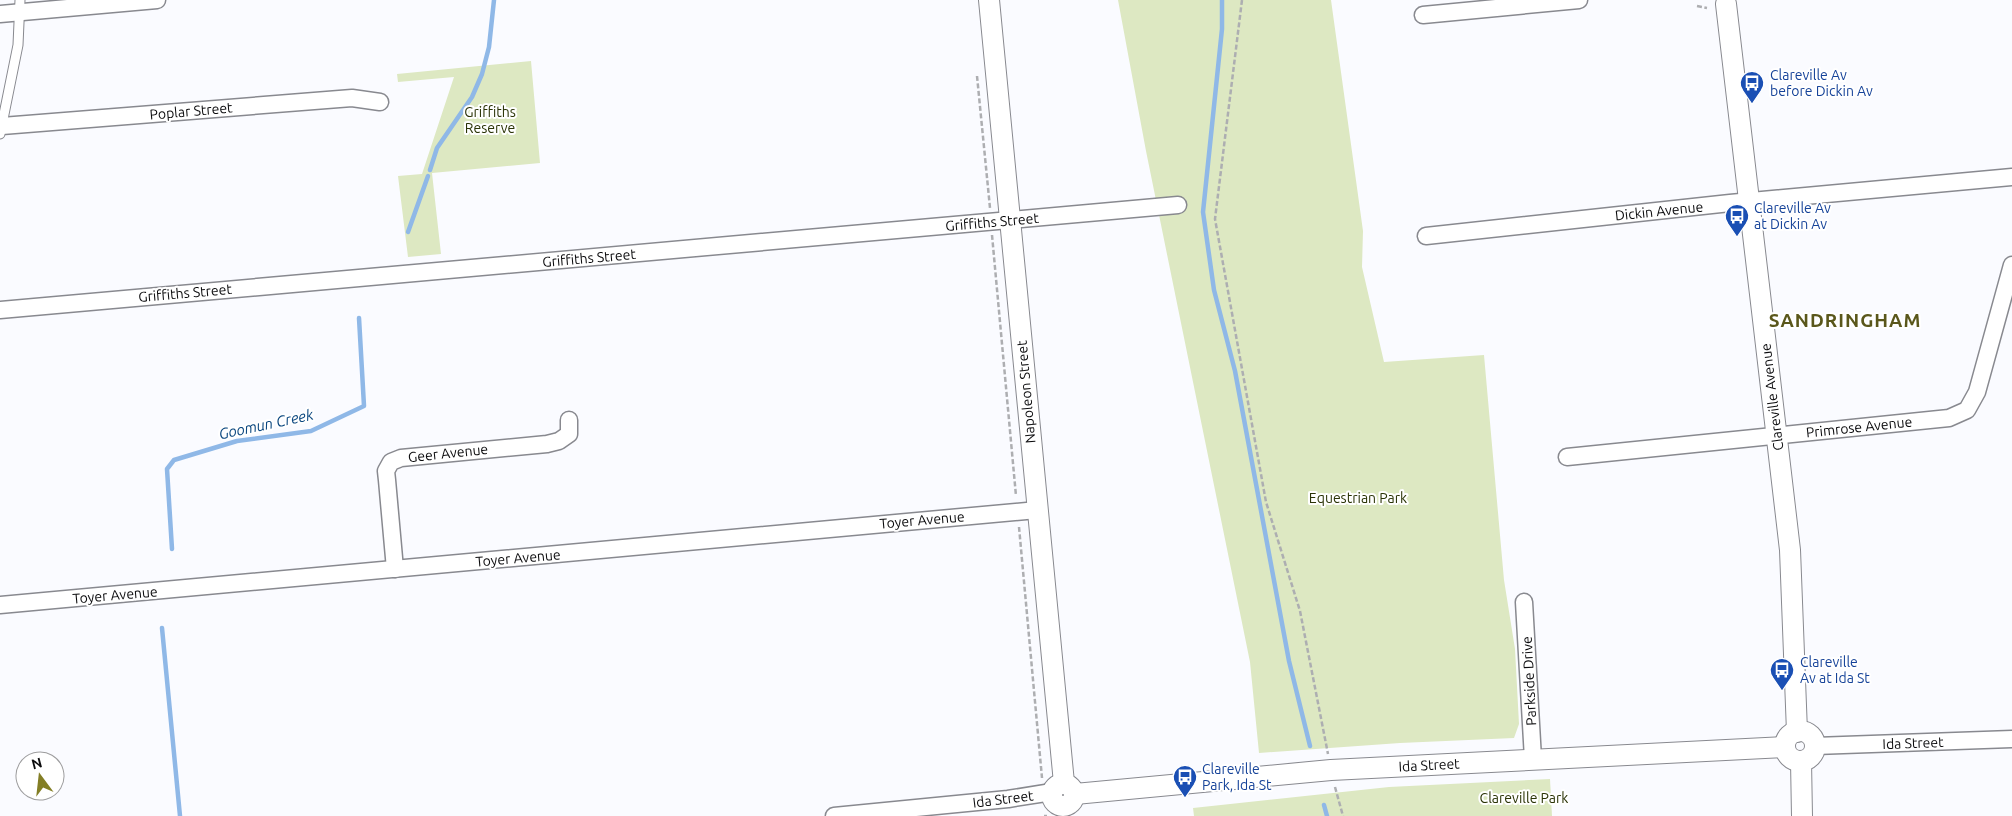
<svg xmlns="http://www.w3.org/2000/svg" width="2012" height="816" font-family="Ubuntu,sans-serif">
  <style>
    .green { fill: #dde8c2 }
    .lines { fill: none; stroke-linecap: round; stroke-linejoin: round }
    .stream { stroke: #8fb8e7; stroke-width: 4.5 }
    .service-casing { stroke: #88898f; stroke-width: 11 }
    .minor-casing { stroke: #88898f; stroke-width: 19 }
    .tertiary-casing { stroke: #88898f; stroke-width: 22 }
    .path { stroke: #adaeb1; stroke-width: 2.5; stroke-dasharray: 5 2.5; stroke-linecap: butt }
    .service { stroke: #fff; stroke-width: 9 }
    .minor { stroke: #fff; stroke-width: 16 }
    .tertiary { stroke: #fff; stroke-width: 20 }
    .labels { text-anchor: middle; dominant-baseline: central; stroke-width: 4; stroke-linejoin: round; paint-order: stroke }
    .transit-label { font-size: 14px; fill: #164399; stroke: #fff; text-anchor: start }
    .street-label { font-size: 14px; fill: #0b0b0d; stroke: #fff }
    .park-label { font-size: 14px; fill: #2a3306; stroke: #fff }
    .water-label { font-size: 15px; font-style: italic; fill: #0b477f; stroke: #fff }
    .district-label { font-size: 19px; font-weight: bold; letter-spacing: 1px; fill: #5a571b; stroke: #fff }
  </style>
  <rect width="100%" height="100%" fill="#fafbff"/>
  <!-- green -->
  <g class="green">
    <path d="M1118 0H1331L1363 231 1362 267 1384 362 1484 355 1504 580 1515 649 1519 724 1514 738 1400 743 1259 753 1250 662 1146 151Z"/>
    <path d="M531 61 540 163 432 173 441 254 408 257 398 176 422 174 454 77 398 82 397 74Z"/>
    <path d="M1550 779 1552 816H1194L1193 808 1389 787Z"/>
  </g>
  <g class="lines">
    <!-- stream -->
    <g class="stream">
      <path d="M1222 0V29L1203 212 1214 290 1235 371 1289 661 1310 746"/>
      <path d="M430 170 437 148 472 97 482 74 489 47 494 0"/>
      <path d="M408 232 428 176"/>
      <path d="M172 549 167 469 174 460 237 441 311 431 364 406 359 318"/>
      <path d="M162 628 180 816"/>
      <path d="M1324 805 1327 816"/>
    </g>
    <!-- service casing -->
    <g class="service-casing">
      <path id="service" d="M0 134 18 45 20 0"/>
    </g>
    <!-- minor casing -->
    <g class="minor-casing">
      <g id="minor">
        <path d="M0 14 157 0"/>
        <path d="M1423 15 1579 0"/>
        <path d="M2 126 352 98 380 102"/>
        <path d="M1426 236 1730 203 2012 177"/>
        <path d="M0 310 1178 205"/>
        <path d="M1567 457 1949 418 1967 410 1977 392 2012 265"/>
        <path d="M395 569 387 480 386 471 391 462 401 458 547 444 559 441 569 434V420"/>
        <path d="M1524 602 1533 759"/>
        <path d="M0 605 1037 510"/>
        <path d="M1815 746 2012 739"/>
        <path d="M834 816 1008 799 1052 792"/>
      </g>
    </g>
    <!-- tertiary casing -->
    <g class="tertiary-casing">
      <g id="tertiary">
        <path d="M989 0 1064 783"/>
        <path d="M1726 4 1790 550 1797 732"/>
        <circle cx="1800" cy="746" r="15"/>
        <path d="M1801 761 1802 816"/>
        <circle cx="1063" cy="795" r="11"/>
        <path d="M1075 794 1331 770 1785 747"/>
      </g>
    </g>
    <!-- path -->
    <g class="path">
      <path d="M1242 0 1215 219 1266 502 1300 611 1328 754"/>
      <path d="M1697 6 1707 8"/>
      <path d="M977 76 990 208"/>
      <path d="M992 235 1016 496"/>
      <path d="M1019 527 1042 778"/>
      <path d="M1335 787 1343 816"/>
      <path d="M1044 816H1047"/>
    </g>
    <!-- service -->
    <use href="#service" class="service"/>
    <!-- minor -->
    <use href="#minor" class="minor"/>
    <!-- tertiary -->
    <use href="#tertiary" class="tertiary"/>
  </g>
  <!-- icons -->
  <defs>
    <g id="bus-pin" transform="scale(1.25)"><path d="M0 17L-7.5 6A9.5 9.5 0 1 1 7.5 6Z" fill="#1a4fb4" stroke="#fff"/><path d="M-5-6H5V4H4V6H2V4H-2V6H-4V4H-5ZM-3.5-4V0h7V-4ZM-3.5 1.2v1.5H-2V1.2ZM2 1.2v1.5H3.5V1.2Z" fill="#fff"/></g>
  </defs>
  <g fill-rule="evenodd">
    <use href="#bus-pin" x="1752" y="83"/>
    <use href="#bus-pin" x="1737" y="216"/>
    <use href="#bus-pin" x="1782" y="670"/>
    <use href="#bus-pin" x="1185" y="777"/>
  </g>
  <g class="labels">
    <!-- transit labels -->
    <g class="transit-label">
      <text x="1770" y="75">Clareville Av<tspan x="1770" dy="16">before Dickin Av</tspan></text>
      <text x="1754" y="208">Clareville Av<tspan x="1754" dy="16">at Dickin Av</tspan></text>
      <text x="1800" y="662">Clareville<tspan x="1800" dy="16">Av at Ida St</tspan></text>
      <text x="1202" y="769">Clareville<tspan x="1202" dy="16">Park, Ida St</tspan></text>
    </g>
    <!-- street labels -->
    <g class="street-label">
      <text transform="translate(191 111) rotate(-5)">Poplar Street</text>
      <text transform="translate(1659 211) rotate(-6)">Dickin Avenue</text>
      <text transform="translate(992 222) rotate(-5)">Griffiths Street</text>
      <text transform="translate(589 258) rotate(-5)">Griffiths Street</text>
      <text transform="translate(185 293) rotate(-5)">Griffiths Street</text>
      <text transform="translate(1026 392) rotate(-95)">Napoleon Street</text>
      <text transform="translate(1772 397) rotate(-97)">Clareville Avenue</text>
      <text transform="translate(1859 427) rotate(-6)">Primrose Avenue</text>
      <text transform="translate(448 453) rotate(-6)">Geer Avenue</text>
      <text transform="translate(922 520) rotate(-5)">Toyer Avenue</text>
      <text transform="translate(518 558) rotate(-5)">Toyer Avenue</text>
      <text transform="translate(115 595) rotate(-5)">Toyer Avenue</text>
      <text transform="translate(1529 681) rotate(-93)">Parkside Drive</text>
      <text transform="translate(1913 743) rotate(-2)">Ida Street</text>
      <text transform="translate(1429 765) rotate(-3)">Ida Street</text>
      <text transform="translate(1003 799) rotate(-7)">Ida Street</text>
    </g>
    <!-- park labels -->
    <g class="park-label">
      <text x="490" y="112">Griffiths<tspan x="490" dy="16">Reserve</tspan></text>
      <text x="1358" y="498">Equestrian Park</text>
      <text x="1524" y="798">Clareville Park</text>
    </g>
    <!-- water labels -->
    <g class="water-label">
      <text transform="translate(266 424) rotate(-12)">Goomun Creek</text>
    </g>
    <!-- district labels -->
    <g class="district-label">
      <text x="1845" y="320">SANDRINGHAM</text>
    </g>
  </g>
  <!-- north arrow -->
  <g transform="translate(40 776) rotate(345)"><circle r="24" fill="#ffffff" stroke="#9d9d9e"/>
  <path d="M0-4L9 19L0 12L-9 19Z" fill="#837e25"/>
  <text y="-8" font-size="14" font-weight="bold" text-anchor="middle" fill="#0b0b0d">N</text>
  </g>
</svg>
